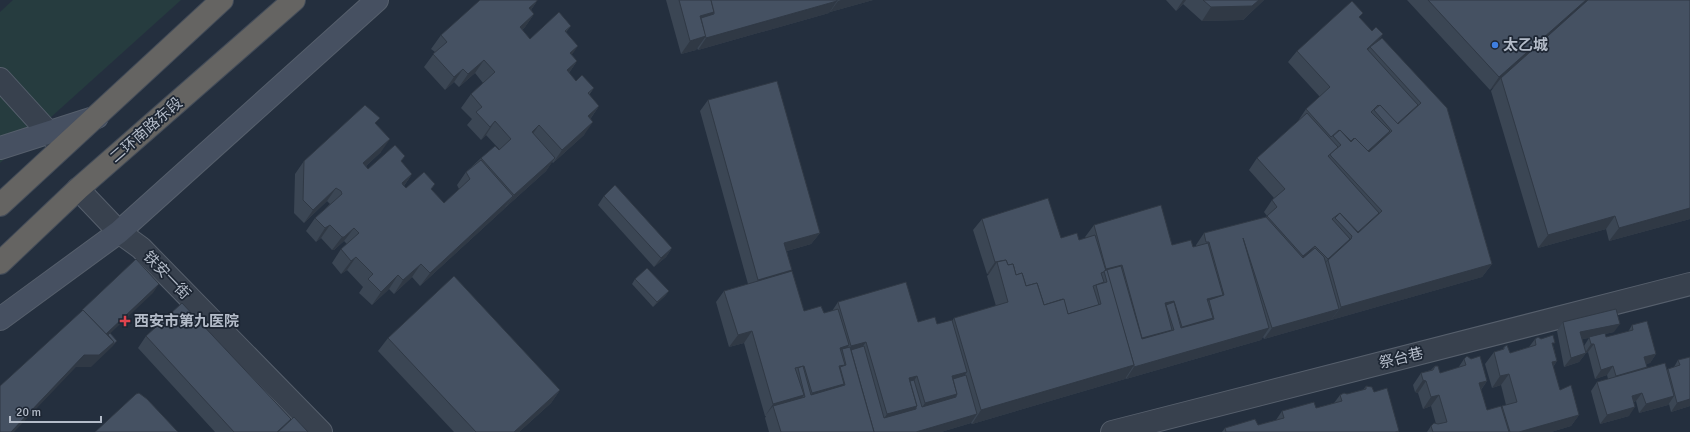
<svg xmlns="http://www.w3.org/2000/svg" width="1690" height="432" font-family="Signika,'Noto Sans SC',sans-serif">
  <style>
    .green { fill: #263c3f }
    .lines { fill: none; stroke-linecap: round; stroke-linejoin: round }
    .minor-casing { stroke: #565f6c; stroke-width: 24 }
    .tertiary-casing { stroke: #565f6c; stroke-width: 24 }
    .secondary-casing { stroke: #565f6c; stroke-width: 24 }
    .trunk-casing { stroke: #434c59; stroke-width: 24 }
    .minor { stroke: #38414e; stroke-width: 22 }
    .tertiary { stroke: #38414e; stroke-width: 22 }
    .secondary { stroke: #465061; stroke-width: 22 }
    .trunk { stroke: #656462; stroke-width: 22 }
    .wall { fill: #3b4654; fill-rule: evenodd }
    .shaded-wall { fill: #303945 }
    .building { fill: #455162; stroke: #303945 }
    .shop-dot { fill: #3f7fe0; stroke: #1d2633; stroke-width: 1.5 }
    .health-dot { fill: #e0444e; stroke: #1d2633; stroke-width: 1.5 }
    .labels { text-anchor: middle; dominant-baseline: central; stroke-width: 3.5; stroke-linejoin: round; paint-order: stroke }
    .poi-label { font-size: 15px; font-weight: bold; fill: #b4bcc9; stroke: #1d2633; text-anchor: start }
    .street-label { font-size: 15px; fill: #b4bcc9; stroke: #1d2633 }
  </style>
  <rect width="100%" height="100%" fill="#242f3e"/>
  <!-- green -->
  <path class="green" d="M13 0H181L0 163V12Z"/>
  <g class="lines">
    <!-- minor casing -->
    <g class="minor-casing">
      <g id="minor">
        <path d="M0 79 61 146"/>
        <path d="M1112 432 1690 284"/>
      </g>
    </g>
    <!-- tertiary casing -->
    <g class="tertiary-casing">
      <path id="tertiary" d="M78 189 119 232 141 248 321 432"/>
    </g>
    <!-- secondary casing -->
    <g class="secondary-casing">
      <g id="secondary">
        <path d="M0 148 97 117"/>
        <path d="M0 319 119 232 377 0"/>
      </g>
    </g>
    <!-- trunk casing -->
    <g class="trunk-casing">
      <g id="trunk">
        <path d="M0 205 222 0"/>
        <path d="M0 263 78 189 294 0"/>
      </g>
    </g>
    <!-- minor -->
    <use href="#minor" class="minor"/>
    <!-- tertiary -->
    <use href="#tertiary" class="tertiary"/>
    <!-- secondary -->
    <use href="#secondary" class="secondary"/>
    <!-- trunk -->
    <use href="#trunk" class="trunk"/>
  </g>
  <!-- wall -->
  <g class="wall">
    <path d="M666 0H873L830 12V11L829 13 698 50 697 48 696 50 681 54Z"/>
    <path d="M1166 0H1264L1243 20 1202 21 1183 4 1176 11Z"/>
    <path d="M1407 0H1690V219L1609 241 1606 229 1538 248 1491 91 1494 87 1490 90Z"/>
    <path d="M537 1 531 10 534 14 525 27 522 30 530 39 571 26 566 32 572 55 577 61 569 73 576 81 594 88 589 95 599 106 591 118 584 135 553 163 552 162 546 171 505 208 420 286 412 277 394 294 389 289 372 305 359 293 363 287 347 270 341 274 332 263 341 249 347 244 344 241 334 250H332L321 238 316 242 306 231 315 218 330 204 327 201 304 223 294 213 295 174 304 161 376 124 381 152 366 166 368 169 401 162 412 174 404 186 406 188 431 190 444 203 459 189 457 185 466 172 481 158 500 150 486 135 481 140 467 125 472 119 461 108 471 94 483 83 475 73 459 87 454 82 445 90 424 67 435 52 431 49 441 35Z"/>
    <path d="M1359 18 1372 31 1383 34 1378 41 1447 108 1492 264 1482 277 1331 320V319V320L1264 339 1263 337 1261 340 1126 379V378L1125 379 972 424 971 423 941 432H769L765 418 766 416H765L744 343 729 347 716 302 724 291 748 284 700 111 708 100 820 233 811 244 787 251 791 271 804 311 824 313 832 311 838 302 918 322 937 324 952 321 954 318 996 306 987 276 989 274H987L973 230 982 219 1061 238 1079 240 1086 238 1085 237 1094 225 1172 245 1193 247 1196 246V245L1204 233 1266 217 1267 216 1264 212 1272 200 1274 198 1249 170 1257 158 1298 121 1306 109 1320 97 1288 62 1297 51Z"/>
    <path d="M604 196 672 248 666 257 654 267 598 205Z"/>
    <path d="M635 279 669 291 665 296 653 307 632 284Z"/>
    <path d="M1563 322 1614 332 1605 334 1606 337 1628 332 1632 325 1656 354 1650 363 1646 364 1647 367 1646 368 1667 370 1668 369 1674 367 1678 360 1690 357V406L1671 412 1669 404 1668 405 1639 413 1636 401 1634 402 1629 416 1600 424 1591 391 1597 382 1608 379 1607 375 1595 379 1588 352 1586 353 1579 362 1564 367 1557 331ZM1589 338 1584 346 1582 339Z"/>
    <path d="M146 336 291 419 288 423 308 432H215L138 348Z"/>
    <path d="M388 338 560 390 551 403 519 432H454L378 351Z"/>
    <path d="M1535 339 1553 345 1557 361 1553 367 1560 390 1579 415 1571 426 1551 432H1427L1431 426 1436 424 1431 406 1423 409 1418 393 1415 392 1413 385 1421 373 1431 370 1435 366 1440 373 1458 368 1464 359 1487 381 1481 390 1487 410 1502 407V406L1506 405 1501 385 1492 388 1485 364 1494 352 1502 350 1504 347 1510 353 1529 347Z"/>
    <path d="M1366 386 1374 392 1399 431 1398 432H1222L1225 428 1258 425 1276 420 1282 411 1316 408 1334 403 1340 395 1347 394 1363 390Z"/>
  </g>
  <!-- shaded-wall -->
  <g class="shaded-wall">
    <path d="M841 0H873L830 12 838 1Z"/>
    <path d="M1183 0H1186L1183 4 1176 11Z"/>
    <path d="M1259 0H1264L1243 20 1202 21 1211 7Z"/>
    <path d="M1586 0H1592L1501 78 1494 87 1490 90 1499 77Z"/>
    <path d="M537 1 528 14 529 8Z"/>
    <path d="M837 1 829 13 698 50 706 38Z"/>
    <path d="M714 12 705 25 703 26 700 16Z"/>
    <path d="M534 14 525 27 510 40 520 27Z"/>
    <path d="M1383 34 1375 46 1370 47 1365 55 1367 49Z"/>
    <path d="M706 36 696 50 681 54 690 41Z"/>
    <path d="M578 46 569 59 570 53Z"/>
    <path d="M484 60 475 73 459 87 468 74Z"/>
    <path d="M577 61 568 74 567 70Z"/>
    <path d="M463 69 454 82 445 90 454 77Z"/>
    <path d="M599 106 590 119 588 116Z"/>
    <path d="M495 121 486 135 481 140 490 127Z"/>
    <path d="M593 122 584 135 553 163 562 150Z"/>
    <path d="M539 125 530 138 532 132Z"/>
    <path d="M1390 131 1382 143 1359 164 1367 152Z"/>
    <path d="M390 139 381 152 354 177 363 163Z"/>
    <path d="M555 158 546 171 505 208 514 195Z"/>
    <path d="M412 174 403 187 402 183Z"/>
    <path d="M336 188 327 201 304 223 313 210Z"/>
    <path d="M513 196 504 209 420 286 430 273Z"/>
    <path d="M1690 208V219L1609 241 1619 228Z"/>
    <path d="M1615 216 1606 229 1538 248 1548 235Z"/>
    <path d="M330 225 321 238 316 242 325 228Z"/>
    <path d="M354 228 344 241 334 250H332L342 237Z"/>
    <path d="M820 233 811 244 776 254 784 243Z"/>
    <path d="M1350 239 1342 251 1328 260 1319 271 1328 259Z"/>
    <path d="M1315 246 1307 257 1295 268 1303 256Z"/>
    <path d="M672 248 666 257 654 267 661 258Z"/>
    <path d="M356 257 347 270 341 274 351 261Z"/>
    <path d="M995 262H997L989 274H987Z"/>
    <path d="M421 264 412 277 394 294 403 280Z"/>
    <path d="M1492 264 1482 277 1331 320 1341 307Z"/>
    <path d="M1122 265 1113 277 1105 271 1106 269Z"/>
    <path d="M792 270 783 282 750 291 758 280Z"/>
    <path d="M398 275 389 289 372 305 381 292Z"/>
    <path d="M159 284 153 293 99 344 105 335Z"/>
    <path d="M669 291 665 296 653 307 657 302Z"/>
    <path d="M1223 295 1215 306 1209 300 1202 310 1207 299Z"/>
    <path d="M1174 301 1168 310 1166 305 1160 314 1165 303Z"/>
    <path d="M1339 309 1331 320 1264 339 1272 328Z"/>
    <path d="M1213 318 1205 330 1174 338 1182 327Z"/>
    <path d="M1620 324 1614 332 1574 341 1580 332Z"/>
    <path d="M1269 328 1261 340 1126 379 1134 367Z"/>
    <path d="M1172 330 1164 341 1134 350 1142 338Z"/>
    <path d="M752 331 744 343 729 347 738 335Z"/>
    <path d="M117 341 113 346 91 367H76L14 432H11L84 355 114 342Z"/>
    <path d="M866 342 858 353 844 356 851 346Z"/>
    <path d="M1591 344H1594L1588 352 1585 353Z"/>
    <path d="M849 345 843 354 842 349 835 359 840 348Z"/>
    <path d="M1586 353 1579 362 1564 367 1571 358Z"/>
    <path d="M1656 354 1650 363 1638 366 1644 357Z"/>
    <path d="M1557 361 1549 372 1552 362Z"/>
    <path d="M1134 365 1125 379 972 424 981 410Z"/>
    <path d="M1613 366 1607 375 1595 379 1601 370Z"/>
    <path d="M1647 367 1640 376 1609 384 1616 376Z"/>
    <path d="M967 372 959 383 953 385 952 376Z"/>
    <path d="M1509 374 1501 385 1492 388 1500 376Z"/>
    <path d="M917 376 910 387 909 378Z"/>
    <path d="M1423 380 1426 381 1418 393 1415 392Z"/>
    <path d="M1487 381 1479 392V383Z"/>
    <path d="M844 384 836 396 804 405 812 393Z"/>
    <path d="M560 390 551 403 519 432H514Z"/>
    <path d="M1642 393 1636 401 1626 404 1632 396Z"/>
    <path d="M957 394 949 405 917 415 925 403Z"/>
    <path d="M804 395 795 407 773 406 765 416 773 404Z"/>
    <path d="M1439 395 1431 406 1423 409 1431 397Z"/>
    <path d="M1674 396 1668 405 1639 413 1646 404Z"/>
    <path d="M1690 399V406L1671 412 1677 403Z"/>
    <path d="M917 406 909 417 879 426 887 414Z"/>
    <path d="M1635 407 1629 416 1600 424 1607 415Z"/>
    <path d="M977 414 971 423 941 432H916Z"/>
    <path d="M1579 415 1571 426 1551 432H1519Z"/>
    <path d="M291 419 282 431 281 432H277Z"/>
  </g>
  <!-- building -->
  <g class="building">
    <path d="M480 0H537V1L529 8 534 14 520 27 530 39 559 12 571 26 565 31 578 46 570 53 577 61 567 70 576 81 582 75 594 88 588 93 599 106 588 116 593 122 562 150 539 125 532 132 555 158 514 195 481 158 495 146 499 150 511 139 495 121 490 127 476 112 482 107 471 94 495 72 484 60 468 74 463 69 454 77 433 54 447 42 441 35Z"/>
    <path d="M679 0H711L714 12 700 16 706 36 690 41Z"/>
    <path d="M711 0H837V1L706 38 701 18 714 14V12Z"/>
    <path d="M1203 0H1259L1252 6 1211 7Z"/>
    <path d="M1428 0H1586L1499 77Z"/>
    <path d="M1588 0H1690V208L1619 228 1615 216 1548 235 1501 78Z"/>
    <path d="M1352 1 1363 13 1359 17 1372 31 1376 27 1383 34 1367 49 1418 105 1397 124 1380 105 1379 106 1378 105 1371 112 1390 131 1368 151 1355 138 1354 139V138L1351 141 1340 130 1339 131V130L1331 137 1306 109 1330 87 1297 51Z"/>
    <path d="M1382 38 1447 108 1492 264 1341 307 1328 260 1351 239 1352 236 1335 218 1340 213 1358 233 1382 211 1331 156 1330 154 1341 145 1333 136 1340 130 1351 142 1355 138 1369 152 1392 131 1374 110 1380 105 1398 124 1421 103 1370 47Z"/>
    <path d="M777 81 820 233 784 243 792 270 758 280 708 100Z"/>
    <path d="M365 105 380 118 375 123 390 139 363 163 368 169 395 145 405 156 401 161 412 174 402 183 403 185 406 188 424 172 435 184 431 189 444 203 470 179 466 172 481 160 513 196 430 273 421 264 403 280 398 275 381 292 368 279 373 274 356 257 351 261 341 249 359 233 354 228 344 237H342L330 225 325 228 315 218 342 194 341 191 336 188 313 210 303 200 304 161Z"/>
    <path d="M1307 113 1338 147 1328 156 1379 213 1358 232 1340 213 1332 219 1350 239 1328 259 1315 246 1303 256 1267 216 1277 207 1272 200 1285 189 1257 158Z"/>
    <path d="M615 185 672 248 661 258 604 196Z"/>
    <path d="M1048 198 1061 238 1077 233 1079 240 1095 235 1106 271 1101 273 1104 282 1093 286 1099 305 1068 314 1063 299 1044 305 1037 283 1026 286 1022 273 1016 275 1013 264 1008 265 1006 260 995 262 982 219Z"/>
    <path d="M1161 205 1172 245 1191 240 1193 247 1208 243 1223 295 1207 299 1213 318 1182 327 1174 301 1165 303 1172 330 1142 338 1122 265 1106 269 1094 225Z"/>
    <path d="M1266 217 1303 258 1315 248 1324 257 1339 309 1272 328 1243 238 1269 328 1134 367V365L1106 270 1121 266 1142 339 1174 330 1166 305 1174 302 1181 328 1214 319 1209 300 1224 295 1209 242H1206L1204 233Z"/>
    <path d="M136 259 159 284 106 334 83 310H82Z"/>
    <path d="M1006 260 1008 265 1013 264 1016 275 1022 273 1026 286 1037 283 1044 305 1064 299 1068 314 1101 304 1096 285 1107 282 1104 271 1107 270 1134 365 981 410 954 318 1008 302 997 262Z"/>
    <path d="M647 268 669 291 657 302 635 279Z"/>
    <path d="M792 271 804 311 821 306 824 313 838 309 849 345 840 348 845 365 839 366 844 384 812 393 804 366 795 368 804 395 773 404 752 331 738 335 724 291Z"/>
    <path d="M454 276 560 390 514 432H476L388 338Z"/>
    <path d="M906 282 918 322 935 317 937 324 952 320 967 372 952 376 957 394 925 403 917 376 909 378 917 406 887 414 866 342 851 346 838 302Z"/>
    <path d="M182 303 291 419 277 432H234L146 336Z"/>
    <path d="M1616 309 1620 324 1580 332 1586 353 1571 358 1563 322Z"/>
    <path d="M83 310 114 342 99 355H84L11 432H0V386Z"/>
    <path d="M1647 321 1656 354 1644 357 1647 367 1616 376 1613 366 1601 370 1594 344H1591L1589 337 1605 333 1606 337 1633 330 1632 325Z"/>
    <path d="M110 333 117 341 111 346 114 342 108 335Z"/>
    <path d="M1553 335 1555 343H1552L1557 361 1552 362 1560 390 1571 385 1579 415 1519 432H1510L1502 406 1517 402 1509 374 1500 376 1494 352 1504 349V347L1507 345 1510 353 1536 345 1535 339 1538 337 1541 339Z"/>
    <path d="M864 346 884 418 916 409V407L917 406 910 381 914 380 922 407 956 397V396L957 394 953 379 966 375 977 414 916 432H874L851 350Z"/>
    <path d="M850 347 874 432H781L773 406 805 397 798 368 803 366 811 395 845 385 840 367 846 365 842 349Z"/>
    <path d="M1467 356 1471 359 1480 356 1487 381 1479 383 1487 410 1501 406 1509 432H1433L1431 426 1434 423 1438 424 1447 422 1439 395 1431 397 1426 381 1423 380 1421 373 1433 370 1435 366H1438L1440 373 1466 365 1464 359Z"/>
    <path d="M1690 357V399L1677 403 1668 369 1680 365 1678 360Z"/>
    <path d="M1665 363 1674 396 1646 404 1642 393 1632 396 1635 407 1607 415 1597 382Z"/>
    <path d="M1366 386 1372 387 1374 392 1387 388 1399 431 1395 432H1226L1225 428 1255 419 1258 425 1284 418 1282 411 1314 402 1316 408 1342 401 1340 395 1344 393 1347 394 1366 389Z"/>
    <path d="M139 393 147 399 178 432H95L136 394Z"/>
    <path d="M294 417 308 432H278Z"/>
  </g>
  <!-- markers -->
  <circle class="shop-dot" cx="1495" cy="45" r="4"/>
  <path class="health-dot" d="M123 315h4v4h4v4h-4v4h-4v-4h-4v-4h4z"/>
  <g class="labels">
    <!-- poi labels -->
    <g class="poi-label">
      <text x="1503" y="45">太乙城</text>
      <text x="134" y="321">西安市第九医院</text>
    </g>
    <!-- street labels -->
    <g class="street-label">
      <text transform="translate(146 130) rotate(-41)">二环南路东段</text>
      <text transform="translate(167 275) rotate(46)">铁安一街</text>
      <text transform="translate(1401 358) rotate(-14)">祭台巷</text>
    </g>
  </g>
  <!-- scale -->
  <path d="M10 416v6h91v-6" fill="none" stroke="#b4bcc9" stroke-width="2"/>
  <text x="16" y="416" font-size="12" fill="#b4bcc9" stroke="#1d2633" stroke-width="3" paint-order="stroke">20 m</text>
</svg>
